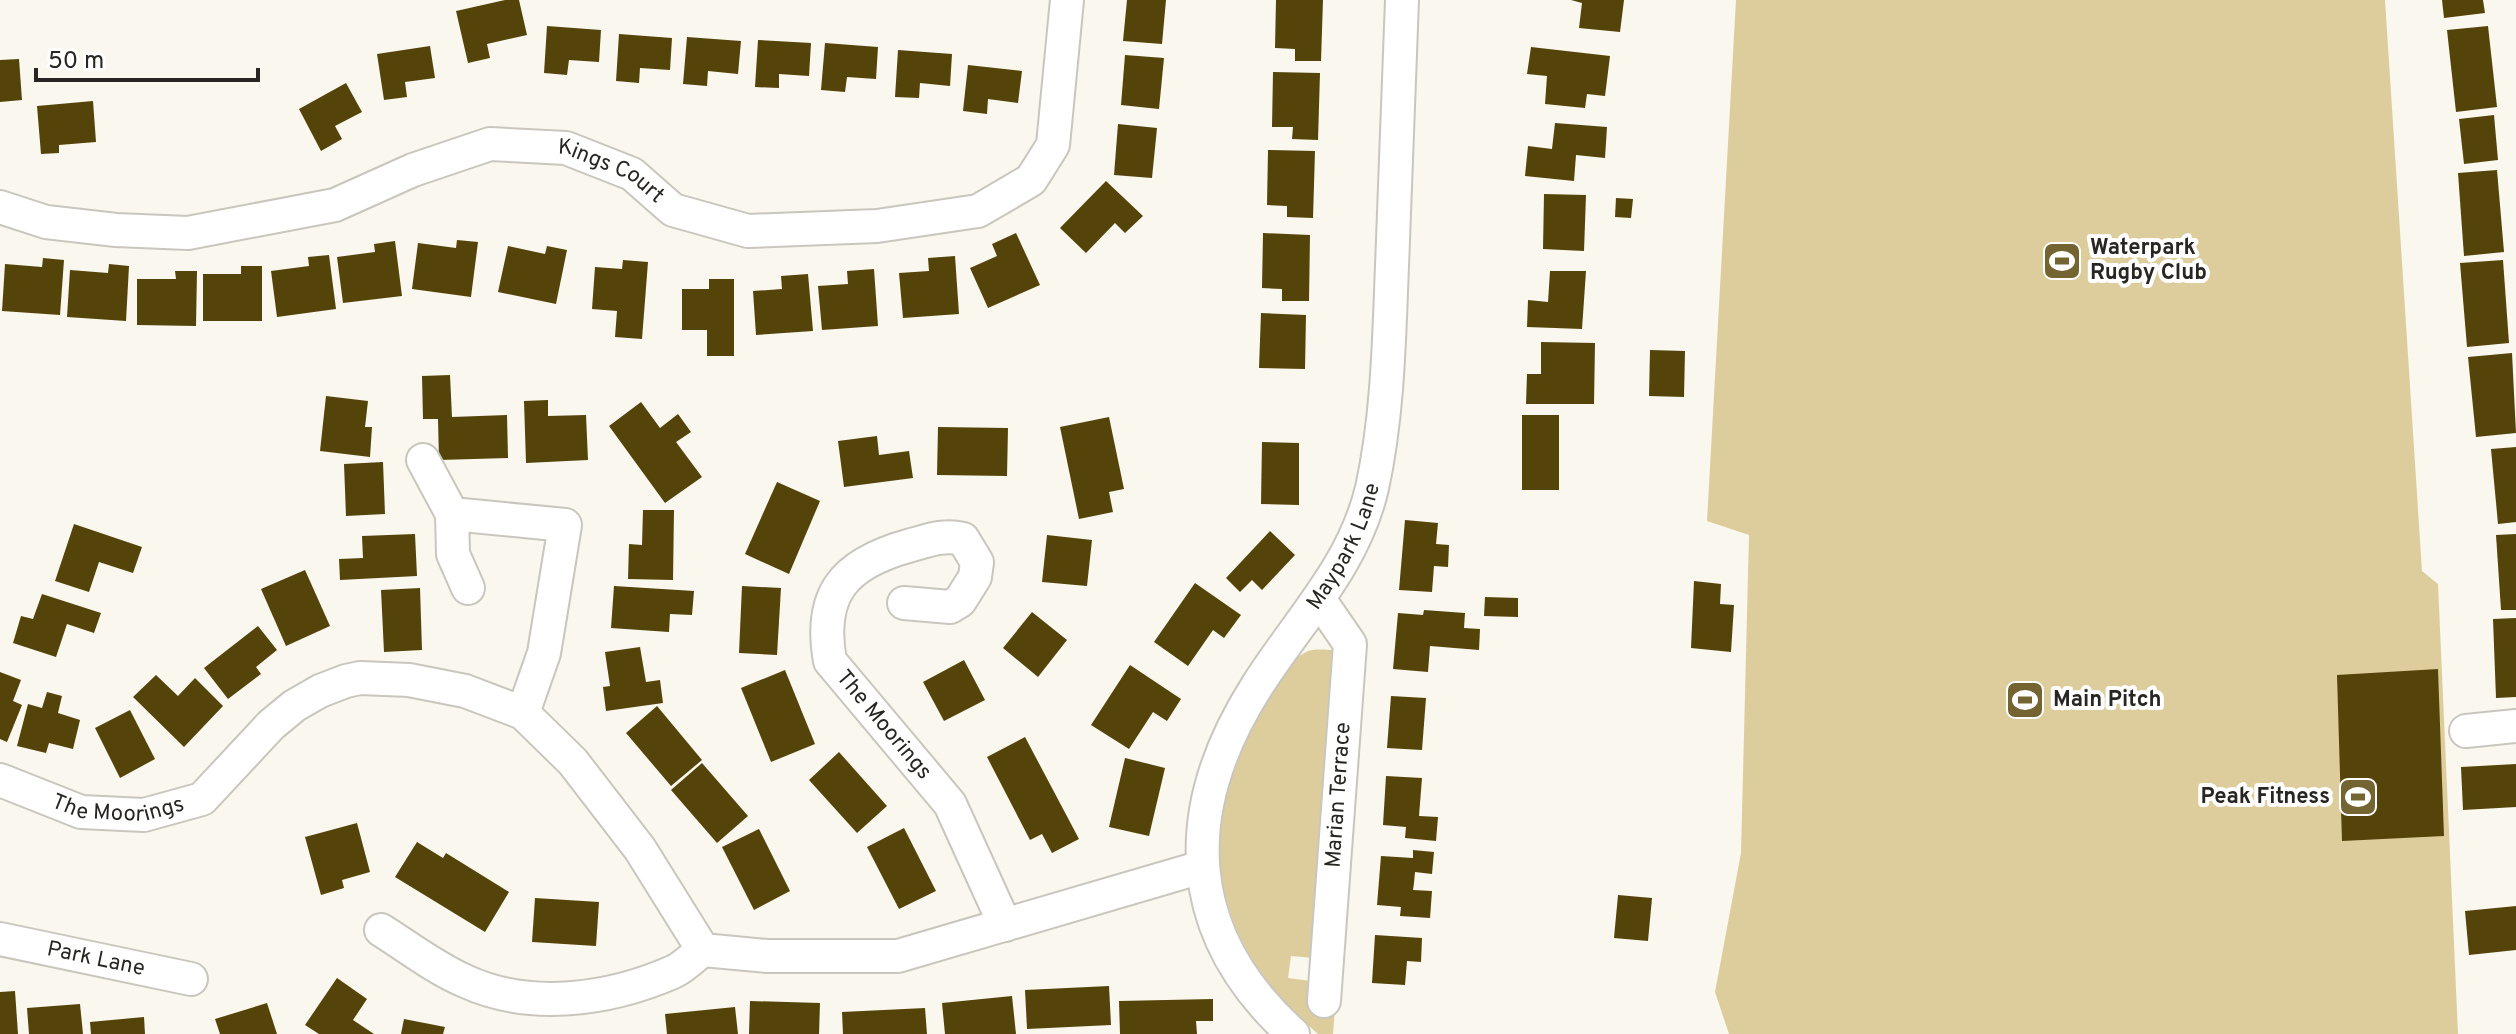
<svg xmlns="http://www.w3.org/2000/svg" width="2516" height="1034" font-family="Overpass,sans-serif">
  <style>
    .green { fill: #ddcd9d }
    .building { fill: #544409 }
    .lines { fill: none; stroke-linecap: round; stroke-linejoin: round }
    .minor-casing { stroke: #c9c6bd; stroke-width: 36 }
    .minor { stroke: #fff; stroke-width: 32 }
    .labels { text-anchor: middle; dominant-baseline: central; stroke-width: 8; stroke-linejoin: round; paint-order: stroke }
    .street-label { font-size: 22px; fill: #272623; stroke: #fff }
    .poi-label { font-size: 22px; font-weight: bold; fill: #272623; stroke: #fff; text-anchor: start }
  </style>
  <rect width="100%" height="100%" fill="#faf7ee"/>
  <!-- green -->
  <g class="green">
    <path d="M1736 0H2385L2422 571 2438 584 2458 1034H1729L1715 992 1741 853 1749 535 1707 521Z"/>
    <path d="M1336 650 1314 958 1291 956 1288 978 1311 981 1335 1008 1333 1034H1318C1211 944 1187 824 1266 705 1276 689 1288 661 1306 652 1313 648 1327 650 1336 650Z"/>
  </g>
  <!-- building -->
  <g class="building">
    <path d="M505 0H519L527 35 487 44 490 58 468 63 456 11Z"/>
    <path d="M1127 0H1166L1162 44 1123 41Z"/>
    <path d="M1276 0H1323L1321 61H1295V49L1275 48Z"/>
    <path d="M1571 0H1624L1620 32 1579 28 1582 3Z"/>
    <path d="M2442 0H2483L2485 13 2444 18Z"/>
    <path d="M547 26 601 30 599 62 569 60 567 75 544 73Z"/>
    <path d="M2488 26 2497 107 2456 112 2447 30Z"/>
    <path d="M619 34 672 38 670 70 640 68 639 83 616 81Z"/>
    <path d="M687 37 741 41 738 74 708 71 707 86 683 84Z"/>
    <path d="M758 40 811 43 809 76 779 74V88L755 87Z"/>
    <path d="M825 43 878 47 876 79 847 77 845 92 821 90Z"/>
    <path d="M430 46 435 78 405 82 407 97 384 100 377 54Z"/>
    <path d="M1531 47 1610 56 1605 96 1587 94 1585 108 1545 104 1547 76 1527 74Z"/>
    <path d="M898 50 952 54 950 86 920 83 919 98 895 97Z"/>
    <path d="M1125 55 1164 58 1159 109 1121 105Z"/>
    <path d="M19 59 22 100 0 102V60Z"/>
    <path d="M968 65 1022 71 1018 103 988 99 987 114 963 111Z"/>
    <path d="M1273 72 1320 73 1318 140 1292 139 1293 127H1272Z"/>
    <path d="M346 83 362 112 335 126 342 139 321 151 299 109Z"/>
    <path d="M93 101 96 142 59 145V153L41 154 37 106Z"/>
    <path d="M2494 115 2498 160 2464 164 2459 119Z"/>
    <path d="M1555 123 1607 127 1605 158 1576 155 1574 181 1525 176 1528 146 1552 149Z"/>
    <path d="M1118 124 1157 128 1152 178 1114 175Z"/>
    <path d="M1268 150 1315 151 1313 218 1287 217V206L1267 205Z"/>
    <path d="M2497 170 2504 252 2464 256 2458 173Z"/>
    <path d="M1106 181 1143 216 1125 233 1115 223 1086 253 1060 228Z"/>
    <path d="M1544 194 1586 195 1584 251 1543 249Z"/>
    <path d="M1616 198 1633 199 1631 218 1615 217Z"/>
    <path d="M1016 233 1040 285 988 308 970 268 997 256 992 244Z"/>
    <path d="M1263 233 1310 235 1309 301H1282V289L1262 288Z"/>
    <path d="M457 240 478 242 471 297 412 289 418 243 456 248Z"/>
    <path d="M395 241 402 296 343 303 337 257 375 252 374 244Z"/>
    <path d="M508 246 545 254 547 246 567 250 556 304 498 292Z"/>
    <path d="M329 255 336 309 277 317 271 271 309 266 308 257Z"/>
    <path d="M955 256 959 314 903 318 899 273 929 271 928 258Z"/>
    <path d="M43 258 64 260 60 315 2 311 5 264 42 267Z"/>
    <path d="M623 260 648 262 642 339 615 337 617 311 592 309 595 267 622 269Z"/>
    <path d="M2503 260 2509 343 2467 347 2460 263Z"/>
    <path d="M109 264 129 266 126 321 67 317 70 270 108 273Z"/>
    <path d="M241 266H262V321H203V274H241Z"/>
    <path d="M874 269 878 326 822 330 818 286 848 284 847 271Z"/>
    <path d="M175 271H197L196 326 137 325V279H176Z"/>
    <path d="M1550 271H1586L1582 329 1527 327 1528 300 1548 302Z"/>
    <path d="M808 274 813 331 756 335 753 291 782 289 781 276Z"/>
    <path d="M709 279H734V356H707V330H682V289H709Z"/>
    <path d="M1261 313 1306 315 1305 369 1259 368Z"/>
    <path d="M1541 342 1595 343 1594 404H1526L1527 374H1541Z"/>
    <path d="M1650 350 1685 351 1684 397 1649 396Z"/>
    <path d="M2512 353 2516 433 2476 437 2468 357Z"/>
    <path d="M450 375 452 417 507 415 508 458 439 460 438 419H423L422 376Z"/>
    <path d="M326 396 368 401 365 427H372L370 457 320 451Z"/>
    <path d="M548 400V416L586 415 588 460 526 463 524 401Z"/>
    <path d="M641 402 660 428 678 414 691 432 676 442 702 477 665 503 609 426Z"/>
    <rect x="1522" y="415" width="37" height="75"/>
    <path d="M1109 417 1124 489 1109 492 1113 512 1079 519 1060 427Z"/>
    <path d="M938 427 1008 428 1007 476 937 475Z"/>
    <path d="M877 436 879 455 909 451 913 478 844 487 838 441Z"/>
    <path d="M1262 442 1299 443V505L1261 504Z"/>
    <path d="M2516 447V522L2498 524 2491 449Z"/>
    <path d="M383 462 385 514 346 516 344 464Z"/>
    <path d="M777 482 820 501 789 574 745 554Z"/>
    <path d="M643 510H674L673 580 628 579 629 544 642 545Z"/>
    <path d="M1405 520 1438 523 1436 544 1449 545 1448 567 1434 566 1432 592 1399 590Z"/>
    <path d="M74 524 142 547 133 573 99 562 89 592 55 581Z"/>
    <path d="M1270 531 1295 555 1262 590 1252 580 1240 592 1226 578Z"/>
    <path d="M415 534 417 576 340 580 339 559 363 558 362 536Z"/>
    <path d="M2516 534V610H2501L2496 535Z"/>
    <path d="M1047 535 1092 540 1087 586 1042 582Z"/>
    <path d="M305 570 330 626 286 646 261 589Z"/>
    <path d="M1694 581 1721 584 1720 604 1734 605 1731 652 1691 648Z"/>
    <path d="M1195 583 1241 615 1224 638 1213 630 1188 666 1154 642Z"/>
    <path d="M614 586 694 591 692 615 670 614 669 632 611 628Z"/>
    <path d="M742 586 781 588 777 655 739 653Z"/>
    <path d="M420 588 422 650 384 652 381 590Z"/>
    <path d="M42 594 101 613 94 633 67 624 56 657 13 643 21 616 33 619Z"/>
    <path d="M1485 597 1518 598V617L1484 616Z"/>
    <path d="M1424 610 1465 613 1464 628 1480 629 1479 650 1430 646 1428 672 1393 669 1398 613 1423 615Z"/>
    <path d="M1032 612 1067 640 1038 677 1003 648Z"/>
    <path d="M2516 618V697L2496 698 2493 619Z"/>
    <path d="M258 626 277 650 256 667 261 674 228 699 204 668Z"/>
    <path d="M640 647 646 682 660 680 663 703 606 711 603 687 610 686 605 652Z"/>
    <path d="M964 660 985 700 944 721 923 682Z"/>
    <path d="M1130 665 1181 699 1167 721 1153 712 1129 749 1091 725Z"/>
    <path d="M2438 669 2444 836 2342 841 2337 675Z"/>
    <path d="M785 670 815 744 771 762 741 688Z"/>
    <path d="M0 672 21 680 13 701 22 705 7 742 0 739Z"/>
    <path d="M156 675 178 696 195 678 223 706 184 747 133 697Z"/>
    <path d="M47 692 62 696 58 713 80 720 73 749 49 743 46 753 17 746 28 704 42 708Z"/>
    <path d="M1391 696 1426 698 1422 750 1387 748Z"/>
    <path d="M657 706 702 760 671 786 626 733Z"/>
    <path d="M130 710 155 759 120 778 95 728Z"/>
    <path d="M1025 737 1079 839 1052 853 1042 834 1030 840 987 757Z"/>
    <path d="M839 752 887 806 857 833 809 780Z"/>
    <path d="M1125 758 1165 768 1149 836 1109 827Z"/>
    <path d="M702 763 748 816 717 843 671 790Z"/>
    <path d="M2516 764V807L2463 810 2461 767Z"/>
    <path d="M1386 776 1422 778 1419 816 1438 817 1436 841 1405 838 1406 827 1383 825Z"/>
    <path d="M357 823 370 872 342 880 344 888 321 895 305 837Z"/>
    <path d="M904 828 936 891 899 909 867 847Z"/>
    <path d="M759 829 790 891 754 910 722 847Z"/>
    <path d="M417 842 443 858 446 853 509 892 485 932 395 877Z"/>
    <path d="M1413 850 1434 852 1432 874 1415 872 1414 883 1413 890 1432 891 1430 918 1400 916 1401 907 1377 905 1381 856 1413 858Z"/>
    <path d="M1618 895 1652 898 1648 941 1614 938Z"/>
    <path d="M535 898 599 902 596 946 532 942Z"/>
    <path d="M2516 906V950L2469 955 2465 911Z"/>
    <path d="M1375 935 1422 938 1421 962 1407 961 1405 985 1372 983Z"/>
    <path d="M337 978 367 999 353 1020 374 1034H319L305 1025Z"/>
    <path d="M1109 986 1111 1025 1027 1029 1025 990Z"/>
    <path d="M15 991 18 1034H0V992Z"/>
    <path d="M1012 996 1016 1034H945L942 1003Z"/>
    <path d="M1213 999V1021H1196L1197 1034H1120L1119 1001Z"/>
    <path d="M750 1001 820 1003 819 1034H749Z"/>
    <path d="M267 1003 277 1034H220L215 1019Z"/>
    <path d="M80 1004 83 1034H29L27 1008Z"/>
    <path d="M735 1007 738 1034H667L665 1014Z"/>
    <path d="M925 1008 927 1034H843L842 1012Z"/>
    <path d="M144 1017 145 1034H91L90 1022Z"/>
    <path d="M404 1019 445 1027 443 1034H401Z"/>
  </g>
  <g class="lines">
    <!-- minor casing -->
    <g class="minor-casing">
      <g id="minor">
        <path id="s1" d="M0 207 46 222 116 230 188 233 335 205 413 170 490 144 566 148 632 174 673 210 748 231 877 226 978 211 1031 180 1053 145 1067 0"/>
        <path d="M423 460 452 514 565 525 544 653 523 713"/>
        <path d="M452 514 453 554 468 588"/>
        <path d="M1319 599 1350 644 1324 1001"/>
        <path id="s2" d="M904 603 950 607 960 601 975 577 977 562 963 539C943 534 927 541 908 546 844 564 818 594 830 661L950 804 1005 925"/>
        <path d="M2466 731 2516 726"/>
        <path id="s3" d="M0 780 81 812 144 815 202 799 271 725 294 706 320 691 346 681 360 678 409 680 465 691 523 713 573 762 640 849 703 950 767 956H898L1202 867"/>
        <path d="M381 930C408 947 435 968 465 981 530 1011 609 1000 673 972 684 967 693 957 703 950"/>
        <path id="s4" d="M0 939 191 979"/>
        <path id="s5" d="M1293 1034C1181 933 1178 810 1257 686 1298 621 1354 566 1372 488 1388 415 1389 340 1392 266 1395 177 1399 89 1402 0"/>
      </g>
    </g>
    <!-- minor -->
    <use href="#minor" class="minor"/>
  </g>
  <!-- icons -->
  <defs>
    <g id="stadium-square" transform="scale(2)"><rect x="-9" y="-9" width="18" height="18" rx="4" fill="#746432" stroke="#fff"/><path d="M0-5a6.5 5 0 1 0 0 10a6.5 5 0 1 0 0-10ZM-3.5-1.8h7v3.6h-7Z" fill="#fff"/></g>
  </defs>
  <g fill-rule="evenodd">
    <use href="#stadium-square" x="2062" y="261"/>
    <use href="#stadium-square" x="2025" y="700"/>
    <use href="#stadium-square" x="2358" y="797"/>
  </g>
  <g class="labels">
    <!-- street labels -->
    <g class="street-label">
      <text stroke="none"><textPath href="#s1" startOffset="634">Kings Court</textPath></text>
      <text stroke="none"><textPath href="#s5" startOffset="552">Maypark Lane</textPath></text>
      <text stroke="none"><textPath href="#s2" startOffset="426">The Moorings</textPath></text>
      <text transform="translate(1339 795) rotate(-86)">Marian Terrace</text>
      <text stroke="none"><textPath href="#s3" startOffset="124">The Moorings</textPath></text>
      <text stroke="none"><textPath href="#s4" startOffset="98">Park Lane</textPath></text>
    </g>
    <!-- poi labels -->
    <g class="poi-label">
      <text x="2090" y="248">Waterpark<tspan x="2090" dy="25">Rugby Club</tspan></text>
      <text x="2053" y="700">Main Pitch</text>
      <text x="2330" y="797" text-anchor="end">Peak Fitness</text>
    </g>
  </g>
  <!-- scale -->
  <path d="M36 68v12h222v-12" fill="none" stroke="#272623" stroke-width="4"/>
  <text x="48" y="68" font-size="24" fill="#272623" stroke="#ffffff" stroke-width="6" paint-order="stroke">50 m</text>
</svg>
